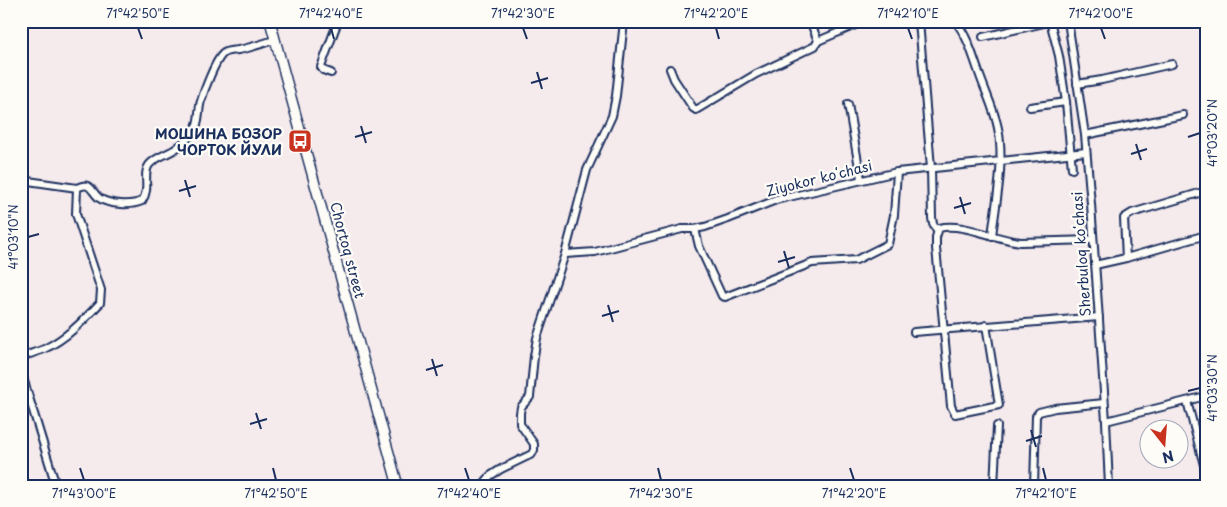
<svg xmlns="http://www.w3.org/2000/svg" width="1227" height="507" font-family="'Playpen Sans',sans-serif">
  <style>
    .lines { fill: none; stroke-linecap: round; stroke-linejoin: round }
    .minor-casing { stroke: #1b2f5e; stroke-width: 10 }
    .secondary-casing { stroke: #1b2f5e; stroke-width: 12 }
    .minor { stroke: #fdfcf7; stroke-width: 6 }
    .secondary { stroke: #fdfcf7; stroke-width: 9 }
    .ticks { fill: none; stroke: #1b2f5e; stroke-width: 2 }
    .labels { text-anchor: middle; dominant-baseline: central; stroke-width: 4.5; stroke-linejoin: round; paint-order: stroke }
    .poi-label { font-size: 14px; font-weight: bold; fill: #1b2f5e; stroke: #fdfcf7; text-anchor: end }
    .street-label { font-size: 14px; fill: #1b2f5e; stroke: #fdfcf7 }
    .neatline { fill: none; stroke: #1b2f5e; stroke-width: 2 }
    .ticks-label { font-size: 12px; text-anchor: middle; fill: #1b2f5e }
  </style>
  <rect width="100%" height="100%" fill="#f5eaec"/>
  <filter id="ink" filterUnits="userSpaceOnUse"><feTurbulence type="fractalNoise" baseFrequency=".02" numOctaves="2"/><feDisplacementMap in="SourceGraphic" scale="10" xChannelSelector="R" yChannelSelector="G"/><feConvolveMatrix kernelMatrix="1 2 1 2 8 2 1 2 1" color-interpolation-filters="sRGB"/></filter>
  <g filter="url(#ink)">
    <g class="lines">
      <!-- minor casing -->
      <g class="minor-casing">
        <g id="minor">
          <path d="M810 21 818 41"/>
          <path d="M919 21 931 168 932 218 933 224 937 231"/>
          <path d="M955 21C967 35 972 53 978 70 984 89 994 108 998 128 1005 163 996 201 992 236"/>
          <path d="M1050 21 1059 56 1066 102 1072 169"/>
          <path d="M1068 21 1085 135 1091 204 1106 421 1109 486"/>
          <path d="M983 37 1053 21"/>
          <path d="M670 69 674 79 693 108 696 110 756 74 815 46 818 41 865 21"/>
          <path d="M331 73 323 70 321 67 338 21"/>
          <path d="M1077 84 1102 80 1172 64"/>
          <path d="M848 104 861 179"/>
          <path d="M1030 107 1066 102"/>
          <path d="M1085 135 1183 115"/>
          <path d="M21 180 77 188"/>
          <path d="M695 229 699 246 722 296 725 297 812 263 856 260 888 244 894 215 897 172"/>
          <path d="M565 254 595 252 682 229H695L705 227 728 219 776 200 897 172 1086 152"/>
          <path d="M1126 258 1124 218 1132 213 1206 191"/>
          <path d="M1095 265 1126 258 1206 235"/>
          <path d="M986 325 999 405 955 414 951 406 936 248V237L939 228C963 222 996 240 1021 242L1093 240"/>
          <path d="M914 332 1099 317"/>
          <path d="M21 357C29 354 37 352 44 349 66 339 84 320 100 303L101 290 76 214 77 188C91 181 90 190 99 198 110 205 131 206 142 201 151 188 142 174 149 165 156 156 170 154 178 147 184 143 190 136 194 131 200 123 198 110 201 101 204 91 216 58 224 53 228 50 234 51 238 50 251 48 263 43 275 40"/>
          <path d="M21 371 56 486"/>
          <path d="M1187 401 1205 469"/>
          <path d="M1106 421 1206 396"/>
          <path d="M482 486 490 476 501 469 532 454 534 450V444L520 424V413L521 407 530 397 534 356 537 338 565 254 587 170 612 116 616 96 624 21"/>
          <path d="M994 486 997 426"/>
          <path d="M1034 486 1036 416 1039 412 1055 408 1104 403"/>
        </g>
      </g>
      <!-- secondary casing -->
      <g class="secondary-casing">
        <path id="secondary" d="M270 21 398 486"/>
      </g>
      <!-- minor -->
      <use href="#minor" class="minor"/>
      <!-- secondary -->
      <use href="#secondary" class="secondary"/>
    </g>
  </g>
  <!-- ticks -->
  <path class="ticks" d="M138 28 142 39M331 28 334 39M523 28 527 39M716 28 719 39M908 28 912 39M1101 28 1105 39M537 72 542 89M531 83 548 78M361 126 366 143M355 137 372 132M1188 137 1200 133M1136 144 1141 160M1131 154 1147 149M185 180 190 197M179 191 196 186M960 197 965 214M954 208 971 203M28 237 39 234M784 251 789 268M778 262 795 257M608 305 613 322M602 316 619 311M432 359 437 376M426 370 443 365M1188 391 1200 388M256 413 261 429M250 424 267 419M1031 430 1036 447M1026 441 1042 436M80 468 84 480M273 468 276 480M465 468 469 480M658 468 661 480M850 468 854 480M1043 468 1046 480"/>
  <!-- icons -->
  <defs>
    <g id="bus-square" transform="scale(1.25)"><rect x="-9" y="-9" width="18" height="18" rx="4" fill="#c8321e" stroke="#fdfcf7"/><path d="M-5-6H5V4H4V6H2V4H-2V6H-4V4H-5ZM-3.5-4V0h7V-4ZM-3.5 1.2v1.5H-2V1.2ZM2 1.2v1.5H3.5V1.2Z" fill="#fff"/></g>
  </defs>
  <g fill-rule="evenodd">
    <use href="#bus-square" x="300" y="141"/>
  </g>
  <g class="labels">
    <!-- poi labels -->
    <g class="poi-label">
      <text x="282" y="133">МОШИНА БОЗОР<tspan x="282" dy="16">ЧОРТОК ЙУЛИ</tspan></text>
    </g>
    <!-- street labels -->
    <g class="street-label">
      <text transform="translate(819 178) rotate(-14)">Ziyokor koʻchasi</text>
      <text transform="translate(348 250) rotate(75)">Chortoq street</text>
      <text transform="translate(1081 254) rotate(-94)">Sherbuloq koʻchasi</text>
    </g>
  </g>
  <!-- margin -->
  <rect width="1227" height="507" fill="none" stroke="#fdfcf7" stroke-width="55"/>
  <!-- north arrow -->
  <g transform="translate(1164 444) rotate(163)"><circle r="24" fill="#fdfcf7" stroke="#a3aaba"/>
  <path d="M0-4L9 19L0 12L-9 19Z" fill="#c8321e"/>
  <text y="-8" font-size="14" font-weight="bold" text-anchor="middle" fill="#1b2f5e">N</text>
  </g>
  <rect x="28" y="28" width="1172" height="452" class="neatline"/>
  <g class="ticks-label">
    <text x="138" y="18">71°42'50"E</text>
    <text x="331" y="18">71°42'40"E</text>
    <text x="523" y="18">71°42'30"E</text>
    <text x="716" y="18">71°42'20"E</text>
    <text x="908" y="18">71°42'10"E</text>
    <text x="1101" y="18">71°42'00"E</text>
    <text transform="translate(1213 133) rotate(-90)" y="4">41°03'20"N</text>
    <text transform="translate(14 237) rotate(-90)" y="4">41°03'10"N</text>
    <text transform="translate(1213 388) rotate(-90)" y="4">41°03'30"N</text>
    <text x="84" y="498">71°43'00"E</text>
    <text x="276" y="498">71°42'50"E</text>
    <text x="469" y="498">71°42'40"E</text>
    <text x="661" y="498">71°42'30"E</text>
    <text x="854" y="498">71°42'20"E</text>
    <text x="1046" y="498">71°42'10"E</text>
  </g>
</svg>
